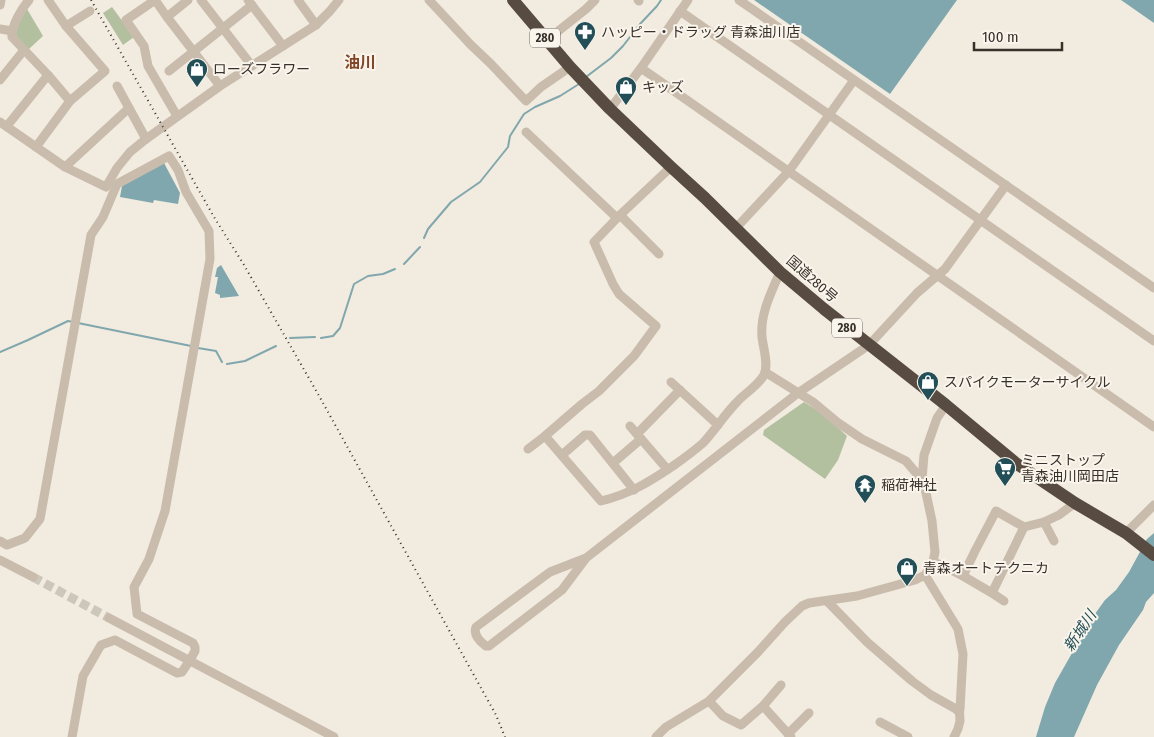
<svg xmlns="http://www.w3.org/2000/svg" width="1154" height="737" font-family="'Fira Sans Condensed','Noto Sans JP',sans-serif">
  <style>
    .green { fill: #b2c0a0 }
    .water { fill: #80a7ad }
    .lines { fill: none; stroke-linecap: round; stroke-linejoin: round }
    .stream { stroke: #80a7ad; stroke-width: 2 }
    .minor-tunnel { stroke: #cdc6bb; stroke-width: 9; stroke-dasharray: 9 4.5; stroke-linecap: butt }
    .minor { stroke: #c9bcac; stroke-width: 9 }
    .highway { stroke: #584b42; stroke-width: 12 }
    .rail { stroke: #38302a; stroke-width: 2; stroke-dasharray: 1 4; stroke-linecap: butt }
    .labels { text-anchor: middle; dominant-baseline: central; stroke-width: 4; stroke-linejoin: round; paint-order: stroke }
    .shield { fill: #f9f4ec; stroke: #726b64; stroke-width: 1 }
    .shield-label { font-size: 12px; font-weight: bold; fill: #38302a }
    .poi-label { font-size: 14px; fill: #38302a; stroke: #f9f4ec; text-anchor: start }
    .street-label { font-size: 14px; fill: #38302a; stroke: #f9f4ec }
    .water-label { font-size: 15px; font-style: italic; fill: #224f57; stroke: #f9f4ec }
    .quarter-label { font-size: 16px; font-weight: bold; fill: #834628; stroke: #f9f4ec }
  </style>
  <rect width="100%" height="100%" fill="#f2ebdf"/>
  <!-- green -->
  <g class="green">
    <path d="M112 7 134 37 123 45 103 13Z"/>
    <path d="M27 9 43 36 29 49C26 46 19 41 17 37 13 29 23 15 27 9Z"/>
    <path d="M804 402 823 414 847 436 838 460 825 479 763 435 764 430Z"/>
  </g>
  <!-- water -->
  <g class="water">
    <path d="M754 0H957L890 94Z"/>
    <path d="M1121 0H1154V23Z"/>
    <path d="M164 163 180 193 178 204 154 200 153 203 120 197 122 186Z"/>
    <path d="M221 265 239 296 220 298V295L215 293 218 277H215L217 268Z"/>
    <path d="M1154 533V593L1146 602 1143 610 1119 645 1097 685 1074 737H1036L1045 707 1055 683 1092 618 1105 600 1116 590 1129 572 1147 539Z"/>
  </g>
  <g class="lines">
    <!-- stream -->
    <g class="stream">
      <path d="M586 77 611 58 623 46 640 24 657 6 661 0"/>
      <path d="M424 238 428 229 451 202 480 182 508 147 510 136 524 114 535 107 560 96 579 84"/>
      <path d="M404 264 420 247"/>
      <path d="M78 323 191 346"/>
      <path d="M290 338 315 337"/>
      <path d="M321 338 333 336 340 328 354 284 368 276 383 274 395 269"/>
      <path d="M198 348 216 351 222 362"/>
      <path d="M0 352 28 340 68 321 73 322"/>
      <path d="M227 364 245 361 276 346"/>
    </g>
    <!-- minor-tunnel -->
    <path class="minor-tunnel" d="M33 577 109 618"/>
    <!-- minor -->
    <g class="minor">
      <path d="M29 0C22 8 11 26 12 37L48 75 70 101"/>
      <path d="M155 0 126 20 144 46 148 66 177 116"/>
      <path d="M155 0 167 17 220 86"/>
      <path d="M201 0 252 66"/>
      <path d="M248 0 283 46"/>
      <path d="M298 0 316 25"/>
      <path d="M429 0 470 44 491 64 526 101 541 87 570 67"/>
      <path d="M638 0 639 1"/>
      <path d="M739 0 1154 288"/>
      <path d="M0 5 1 0"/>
      <path d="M680 11 1154 341"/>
      <path d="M167 17 188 0"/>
      <path d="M66 26 90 11"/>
      <path d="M0 29 12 31"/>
      <path d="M547 40 586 9 595 0"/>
      <path d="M641 68 1154 427"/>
      <path d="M169 71 252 5"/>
      <path d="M0 80 24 50"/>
      <path d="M117 86 146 139"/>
      <path d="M610 109 641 68 688 0"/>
      <path d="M0 122 65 167 106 187 117 168 130 152 146 139 220 86 316 25 330 11 339 0"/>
      <path d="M7 126 48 75"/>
      <path d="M526 132 617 218"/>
      <path d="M36 147 70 101 105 71 66 26 48 0"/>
      <path d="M65 167 129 108"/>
      <path d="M620 215 659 254"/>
      <path d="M736 228 789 171 854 80"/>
      <path d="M671 382 718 425"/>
      <path d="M630 426 667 469"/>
      <path d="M637 434 680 390"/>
      <path d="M545 436 601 501C630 494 649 482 673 466 683 459 694 451 703 443 715 430 725 414 737 402 745 393 758 386 764 375 769 365 763 347 762 337 760 314 771 293 780 272"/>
      <path d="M528 449 545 436 582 404 599 391 634 356 656 326 619 294 613 284 594 242 620 215 671 167"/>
      <path d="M562 455 585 435H590L634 490"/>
      <path d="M613 463 641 439"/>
      <path d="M922 480 924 455 937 418 946 405"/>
      <path d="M1044 522 1054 541"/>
      <path d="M1126 533 1154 505"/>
      <path d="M0 541 7 545 25 538 40 519 91 235 103 217 117 184 169 156 178 170 186 192 209 231 210 259 165 511 149 559 134 587 137 614 193 643 195 647V651L190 660 182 672 177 673 115 640 101 645 83 676 72 737"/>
      <path d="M586 558 550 572 476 627C473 635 479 641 486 646H489L562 590 586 558 798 393 869 345 917 293 945 269 1006 185"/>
      <path d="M0 560 33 577"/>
      <path d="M933 562 941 565 963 576 975 551 996 511 1024 527 1044 522 1059 515 1075 503"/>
      <path d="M925 575 958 629 963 654 960 709C959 713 960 717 960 721 959 727 957 732 954 737"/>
      <path d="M963 576 992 593 1004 601"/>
      <path d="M992 593 1024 527"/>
      <path d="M827 601 867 642 912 681 931 695 956 709 959 712"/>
      <path d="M109 618 334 737"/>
      <path d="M709 701 723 716 741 725 763 706 781 685"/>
      <path d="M763 706 791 737"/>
      <path d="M880 722 908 737"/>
      <path d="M788 734 809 713"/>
      <path d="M656 737 666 727 709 701 758 652 785 622 802 606 809 603 857 596 915 580 925 575 933 562 935 552 932 521 926 493 922 480 906 461 862 439 837 422 813 402 765 372"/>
    </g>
    <!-- highway -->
    <path class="highway" d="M513 0 570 67 610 109 671 167 705 198 780 272 824 309 946 405 1017 464 1075 503 1126 533 1154 555"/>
    <!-- rail -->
    <path class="rail" d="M91 0 214 217 244 265 318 394 496 715 505 737"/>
  </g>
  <!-- icons -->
  <defs>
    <g id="pharmacy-pin" transform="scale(1.125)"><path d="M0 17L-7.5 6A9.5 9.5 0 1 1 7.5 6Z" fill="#224f57" stroke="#f9f4ec"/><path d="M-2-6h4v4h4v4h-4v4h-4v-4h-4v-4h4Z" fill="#fff"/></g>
    <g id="shop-pin" transform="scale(1.125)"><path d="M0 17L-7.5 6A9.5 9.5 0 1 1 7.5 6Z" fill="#224f57" stroke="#f9f4ec"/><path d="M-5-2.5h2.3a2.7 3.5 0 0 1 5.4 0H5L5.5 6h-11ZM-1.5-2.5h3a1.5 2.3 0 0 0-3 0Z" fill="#fff"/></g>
    <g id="supermarket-pin" transform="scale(1.125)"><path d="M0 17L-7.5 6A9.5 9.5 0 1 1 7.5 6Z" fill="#224f57" stroke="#f9f4ec"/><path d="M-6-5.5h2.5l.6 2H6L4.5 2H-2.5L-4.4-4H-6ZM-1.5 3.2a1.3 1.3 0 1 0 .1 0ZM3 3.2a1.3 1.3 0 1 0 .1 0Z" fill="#fff"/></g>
    <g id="temple-pin" transform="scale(1.125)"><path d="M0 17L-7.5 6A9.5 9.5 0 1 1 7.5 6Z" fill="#224f57" stroke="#f9f4ec"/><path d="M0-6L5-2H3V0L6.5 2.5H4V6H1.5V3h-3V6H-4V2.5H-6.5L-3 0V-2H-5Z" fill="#fff"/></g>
  </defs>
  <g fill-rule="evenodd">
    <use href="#pharmacy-pin" x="585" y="32"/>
    <use href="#shop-pin" x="197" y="69"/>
    <use href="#shop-pin" x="626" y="87"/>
    <use href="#shop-pin" x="928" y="382"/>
    <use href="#supermarket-pin" x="1005" y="468"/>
    <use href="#temple-pin" x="865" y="485"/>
    <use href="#shop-pin" x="907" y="568"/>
  </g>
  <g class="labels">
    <!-- shield labels -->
    <g class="shield">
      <rect x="530" y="28.5" width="30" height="19" rx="4"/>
      <rect x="832" y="318.5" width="30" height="19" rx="4"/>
    </g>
    <g class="shield-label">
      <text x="545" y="38">280</text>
      <text x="847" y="328">280</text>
    </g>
    <!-- poi labels -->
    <g class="poi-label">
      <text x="601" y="32">ハッピー・ドラッグ 青森油川店</text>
      <text x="213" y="69">ローズフラワー</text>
      <text x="642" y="87">キッズ</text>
      <text x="944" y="382">スパイクモーターサイクル</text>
      <text x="1021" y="460">ミニストップ<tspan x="1021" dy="16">青森油川岡田店</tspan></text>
      <text x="881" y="485">稲荷神社</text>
      <text x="923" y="568">青森オートテクニカ</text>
    </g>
    <!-- street labels -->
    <g class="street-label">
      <text transform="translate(812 279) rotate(41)">国道280号</text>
    </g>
    <!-- water labels -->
    <g class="water-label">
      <text transform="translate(1080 631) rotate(-56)">新城川</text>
    </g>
    <!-- quarter labels -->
    <g class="quarter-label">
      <text x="360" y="62">油川</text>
    </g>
  </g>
  <!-- scale -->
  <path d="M974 42v8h88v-8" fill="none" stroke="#38302a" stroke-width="2.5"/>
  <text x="982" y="42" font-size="15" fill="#38302a" stroke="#f9f4ec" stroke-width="4" paint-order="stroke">100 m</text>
</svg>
